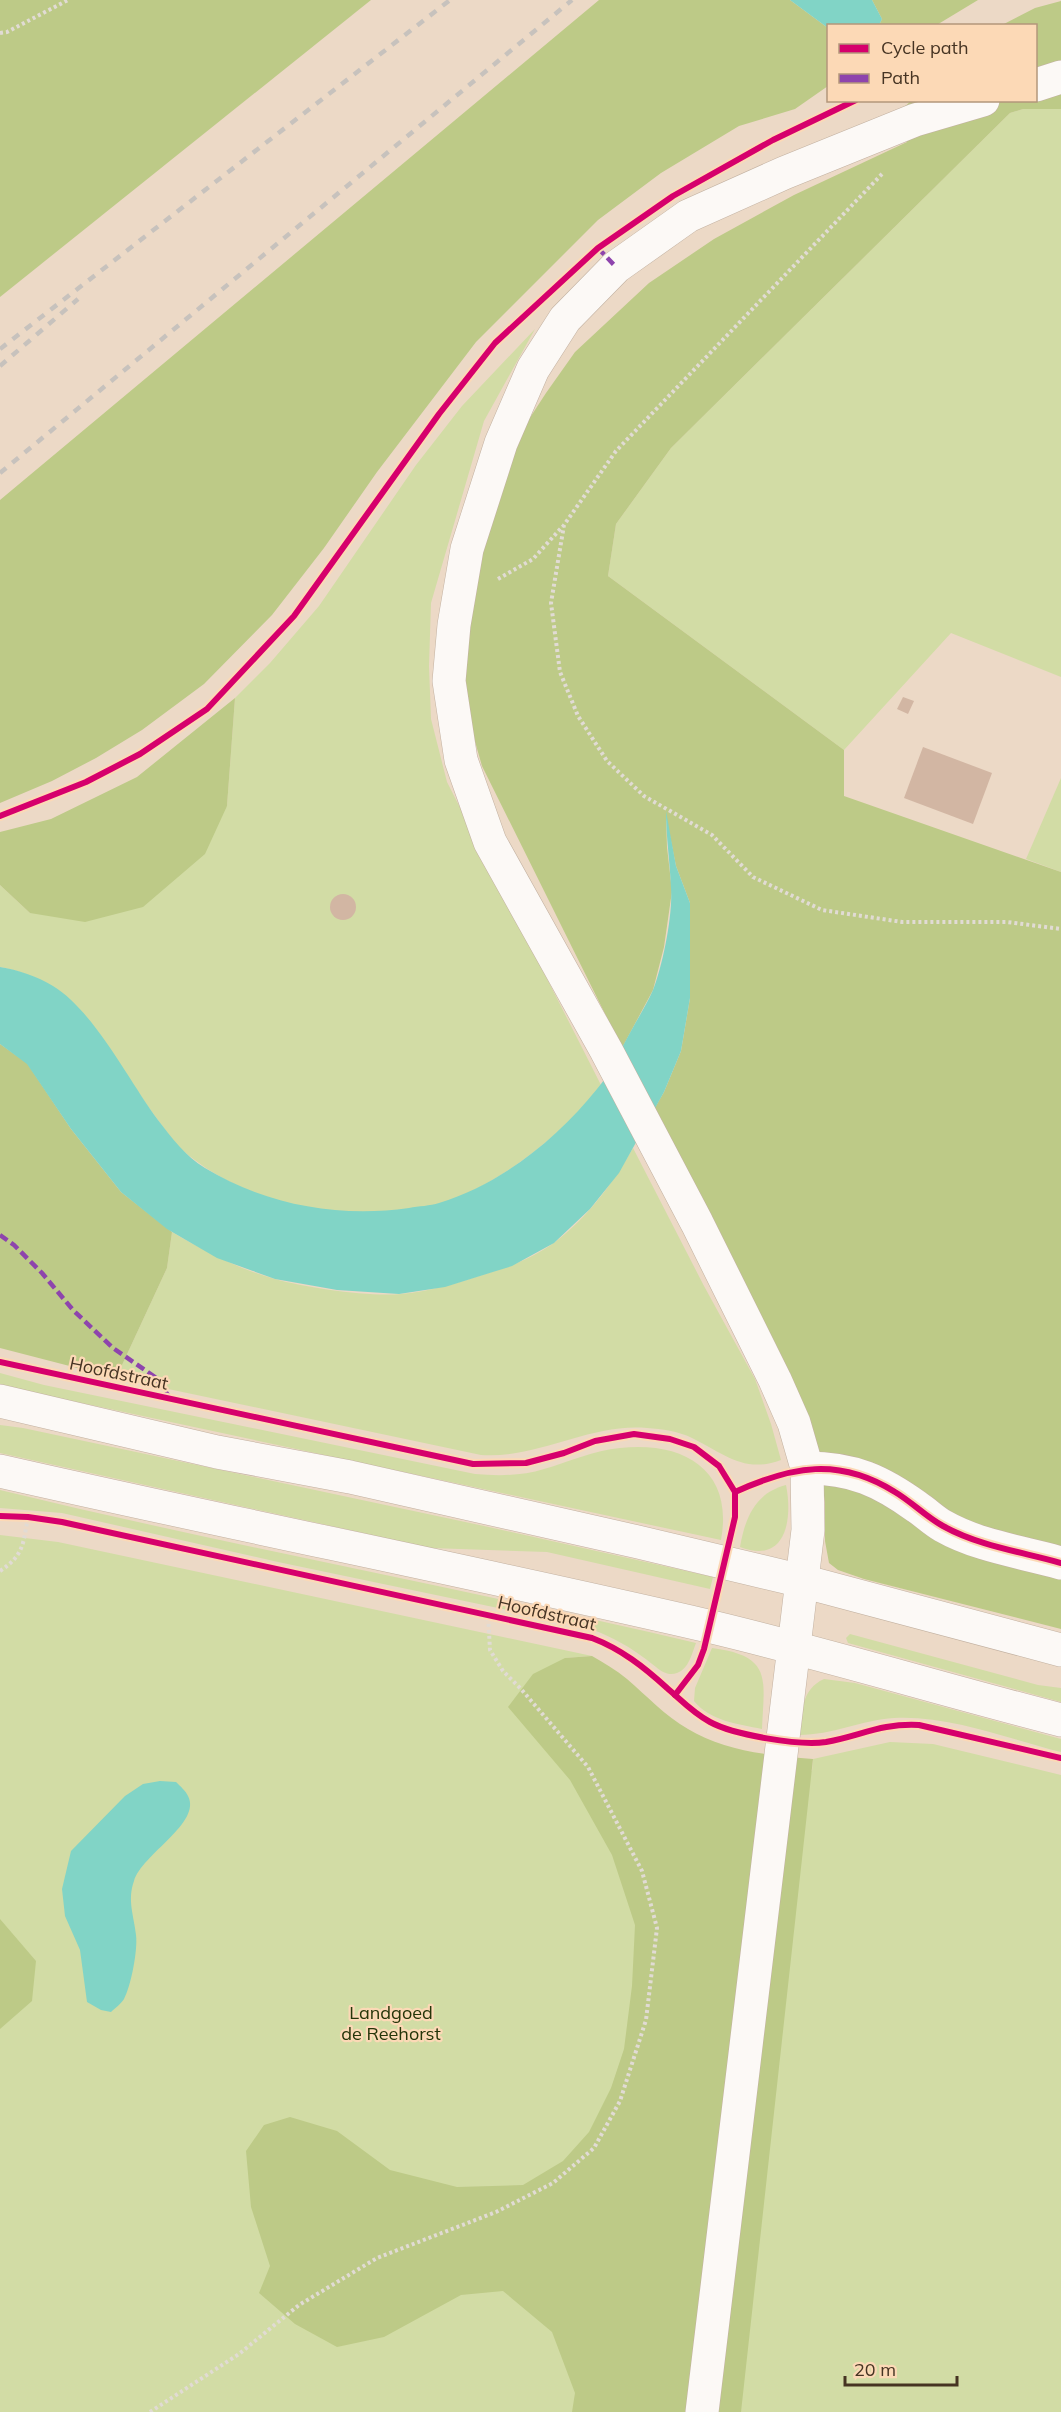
<svg xmlns="http://www.w3.org/2000/svg" width="1061" height="2412" font-family="Mulish,sans-serif">
  <style>
    .green { fill: #d2dca5 }
    .forest { fill: #bdca87 }
    .water { fill: #81d4c6 }
    .building { fill: #d2b6a3 }
    .lines { fill: none; stroke-linecap: round; stroke-linejoin: round }
    .minor-casing { stroke: #c2b1a1; stroke-width: 34 }
    .major-casing { stroke: #c2b1a1; stroke-width: 34 }
    .path { stroke: #e1dbd4; stroke-width: 4; stroke-dasharray: 3 3; stroke-linecap: butt }
    .minor { stroke: #fcf9f6; stroke-width: 33 }
    .major { stroke: #fcf9f6; stroke-width: 33 }
    .rail { stroke: #c7c2bd; stroke-width: 4.5; stroke-dasharray: 8 8; stroke-linecap: butt }
    .quiet { stroke: #8e44ad; stroke-width: 4.5; stroke-dasharray: 9 4.5; stroke-linecap: butt }
    .cycleway-casing { stroke: #fcd9b6; stroke-width: 10 }
    .cycleway { stroke: #d6006c; stroke-width: 6 }
    .labels { text-anchor: middle; dominant-baseline: central; stroke-width: 4.5; stroke-linejoin: round; paint-order: stroke }
    .street-label { font-size: 18px; fill: #463423; stroke: #fcd9b6 }
    .park-label { font-size: 18px; fill: #253509; stroke: #fcd9b6 }
  </style>
  <rect width="100%" height="100%" fill="#ecd9c6"/>
  <!-- green -->
  <g class="green">
    <path d="M1023 109H1061V677L951 633 844 750 608 576 616 524 671 448 1010 113Z"/>
    <path d="M535 329 484 421 431 603 429 666 431 719 447 782 601 1085C568 1131 493 1190 438 1204 352 1225 247 1208 180 1148 171 1139 163 1126 155 1116 109 1055 84 982 0 967V885L30 913 227 806 235 698 270 663 319 606 416 465 462 406Z"/>
    <path d="M1061 778V872L1026 859Z"/>
    <path d="M633 1148 704 1286 755 1379 771 1424 781 1460C744 1474 723 1453 692 1438 678 1431 662 1429 647 1428 589 1423 539 1459 481 1455L116 1378 167 1268 172 1232C205 1251 238 1269 275 1279 307 1288 369 1297 401 1294 431 1291 458 1283 485 1274 509 1267 535 1257 555 1242 588 1217 613 1183 633 1148Z"/>
    <path d="M0 1373 44 1385 475 1474C498 1476 522 1476 544 1469 569 1462 594 1450 620 1448 684 1441 734 1470 721 1540L49 1396 0 1384Z"/>
    <path d="M0 1425 23 1428 484 1526 713 1577 710 1589 547 1552 431 1548 0 1453Z"/>
    <path d="M786 1485C793 1519 786 1565 740 1547 745 1518 755 1493 786 1485Z"/>
    <path d="M0 1490C231 1546 465 1589 696 1643 692 1653 689 1669 677 1673 669 1676 662 1672 656 1667 630 1646 610 1635 579 1625L278 1562 62 1513 0 1508Z"/>
    <path d="M0 1535 58 1542 592 1656 565 1658 690 1745 812 1771 813 1759 890 1742 933 1744 1061 1775V2412H0Z"/>
    <path d="M850 1634 1038 1685 1061 1688V1702L848 1643 846 1638Z"/>
    <path d="M712 1648C773 1656 764 1679 762 1729 738 1724 710 1721 694 1701L695 1688Z"/>
    <path d="M824 1679 855 1683 1061 1739V1752C1008 1739 950 1715 894 1718 862 1720 832 1735 799 1735 802 1713 801 1689 824 1679Z"/>
  </g>
  <!-- forest -->
  <g class="forest">
    <path d="M0 0H371L0 297Z"/>
    <path d="M599 0H790L828 28V86L795 109 739 126 661 173 598 220 476 342 377 472 324 548 272 615 204 684 142 730 96 758 52 781 0 803V500Z"/>
    <path d="M872 0H978L935 26 879 25 882 19Z"/>
    <path d="M1061 1V109H1023L1010 113 671 448 616 524 608 576 844 750V796L1061 872V1629L864 1579 838 1570 829 1563 825 1541V1502L817 1452 653 1111 664 1092 681 1051 690 998V903L676 866 666 816 667 847 672 891 664 947 653 990 622 1048 482 766 468 717 460 651 463 605 509 450 546 393 575 352 649 283 714 239 794 195 907 142 903 108 911 101 1036 100V26L1002 25 1035 8Z"/>
    <path d="M235 698 227 806 205 854 143 907 85 922 30 913 0 885V832L51 819 137 777Z"/>
    <path d="M0 1044 27 1063 71 1129 121 1192 172 1232 167 1268 116 1378 0 1348Z"/>
    <path d="M592 1656C604 1663 616 1670 627 1679 647 1696 665 1716 688 1729 724 1751 772 1756 813 1759L741 2412H572L575 2393 552 2332 503 2291 461 2295 384 2337 337 2347 295 2324 259 2293 270 2266 251 2207 246 2151 264 2125 290 2117 337 2131 390 2170 457 2187 523 2185 563 2161 589 2132 611 2088 624 2049 632 1986 635 1925 612 1855 570 1780 508 1707 533 1674 565 1658Z"/>
    <path d="M0 1919 36 1961 32 2001 0 2029Z"/>
  </g>
  <!-- water -->
  <g class="water">
    <path d="M790 0H872L882 19 879 25 828 26V28Z"/>
    <path d="M666 811 676 866 690 903V998L681 1051 664 1092 619 1173 590 1209 554 1243 512 1266 445 1287 399 1294 337 1290 275 1279 217 1258 167 1229 121 1192 71 1129 27 1064 0 1044V967C18 970 37 976 53 986 94 1011 129 1081 158 1120 172 1138 185 1156 205 1168 266 1205 338 1218 409 1208 419 1206 430 1206 439 1203 501 1184 557 1139 597 1089 611 1073 620 1050 631 1031 638 1018 647 1004 653 990 663 965 673 914 671 888 670 862 666 837 666 811Z"/>
    <path d="M160 1781 176 1782C180 1786 186 1791 188 1796 202 1823 142 1854 134 1881 127 1900 134 1916 136 1935 138 1950 131 1986 124 1999 121 2004 115 2008 111 2012L101 2010 87 2002 80 1950 65 1916 62 1889 71 1851 125 1796 143 1784Z"/>
  </g>
  <!-- building -->
  <g class="building">
    <path d="M903 697 914 701 908 714 897 709Z"/>
    <path d="M923 747 992 773 973 824 904 798Z"/>
    <circle cx="343" cy="907" r="13"/>
  </g>
  <g class="lines">
    <!-- minor casing -->
    <g class="minor-casing">
      <g id="minor">
        <path d="M1036 85 1061 77"/>
        <path d="M807 1468C853 1468 881 1481 917 1507 926 1513 934 1521 943 1526 978 1546 1022 1552 1061 1563"/>
        <path d="M702 2412 808 1530 807 1468 794 1423 775 1380 697 1223 606 1050 490 842 461 760 449 681 454 625 467 549 501 443 533 369 565 319 616 267 688 216 784 173 915 120 983 100"/>
      </g>
    </g>
    <!-- major casing -->
    <g class="major-casing">
      <g id="major">
        <path d="M0 1401 217 1452 350 1477 638 1542 802 1581 1061 1650"/>
        <path d="M0 1471C237 1525 475 1572 712 1627 829 1655 944 1690 1061 1720"/>
      </g>
    </g>
    <!-- path -->
    <g class="path">
      <path d="M0 33 7 32 68 0"/>
      <path d="M882 174 616 451 564 525 551 603 560 672 578 716 607 761 644 796 712 835 753 877 822 910 902 922H1007L1061 929"/>
      <path d="M498 579 533 559 563 526"/>
      <path d="M0 1571C24 1555 23 1544 28 1517"/>
      <path d="M150 2412 239 2354 299 2305 377 2258 496 2212 553 2183 594 2148 620 2101 646 2020 657 1928 642 1871 588 1767 521 1689 503 1671 490 1650 488 1614"/>
    </g>
    <!-- minor -->
    <use href="#minor" class="minor"/>
    <!-- major -->
    <use href="#major" class="major"/>
    <!-- rail -->
    <g class="rail">
      <path d="M0 349 450 0"/>
      <path d="M0 366 78 299"/>
      <path d="M0 473 572 0"/>
    </g>
    <!-- quiet -->
    <g class="quiet">
      <path d="M598 248 616 267"/>
      <path d="M0 1235 14 1245 42 1273 73 1310 113 1348 155 1377 170 1398"/>
    </g>
    <!-- cycleway casing -->
    <g class="cycleway-casing">
      <g id="cycleway">
        <path d="M0 816 86 782 140 754 207 709 294 616 439 414 495 343 598 248 673 196 773 140 856 100"/>
        <path d="M0 1362 473 1464 526 1463 564 1453 595 1441 634 1434 670 1439 694 1447 719 1466 735 1492V1517L704 1649 698 1665 675 1695"/>
        <path d="M735 1492C792 1466 839 1457 895 1492 912 1502 926 1517 943 1526 979 1546 1022 1552 1061 1563"/>
        <path d="M0 1516 28 1517 62 1522 592 1638C621 1649 644 1667 667 1688 681 1700 693 1713 710 1722 734 1735 799 1746 826 1742 860 1736 881 1723 919 1725L1061 1758"/>
      </g>
    </g>
    <!-- cycleway -->
    <use href="#cycleway" class="cycleway"/>
  </g>
  <g class="labels">
    <!-- street labels -->
    <g class="street-label">
      <text transform="translate(119 1373) rotate(12)">Hoofdstraat</text>
      <text transform="translate(547 1613) rotate(13)">Hoofdstraat</text>
    </g>
    <!-- park labels -->
    <g class="park-label">
      <text x="391" y="2012">Landgoed<tspan x="391" dy="21">de Reehorst</tspan></text>
    </g>
  </g>
  <!-- legend -->
  <rect x="827" y="24" width="210" height="78" fill="#fcd9b6" stroke="#b3977b" stroke-width="1.5"/>
  <rect x="839" y="44" width="30" height="9" fill="#d6006c" stroke="#b3977b" stroke-width="1.5"/>
  <text x="881" y="54" font-size="18" fill="#463423">Cycle path</text>
  <rect x="839" y="74" width="30" height="9" fill="#8e44ad" stroke="#b3977b" stroke-width="1.5"/>
  <text x="881" y="84" font-size="18" fill="#463423">Path</text>
  <!-- scale -->
  <path d="M845 2376v9h112v-9" fill="none" stroke="#463423" stroke-width="3"/>
  <text x="854" y="2376" font-size="18" fill="#463423" stroke="#fcd9b6" stroke-width="4.5" paint-order="stroke">20 m</text>
</svg>
